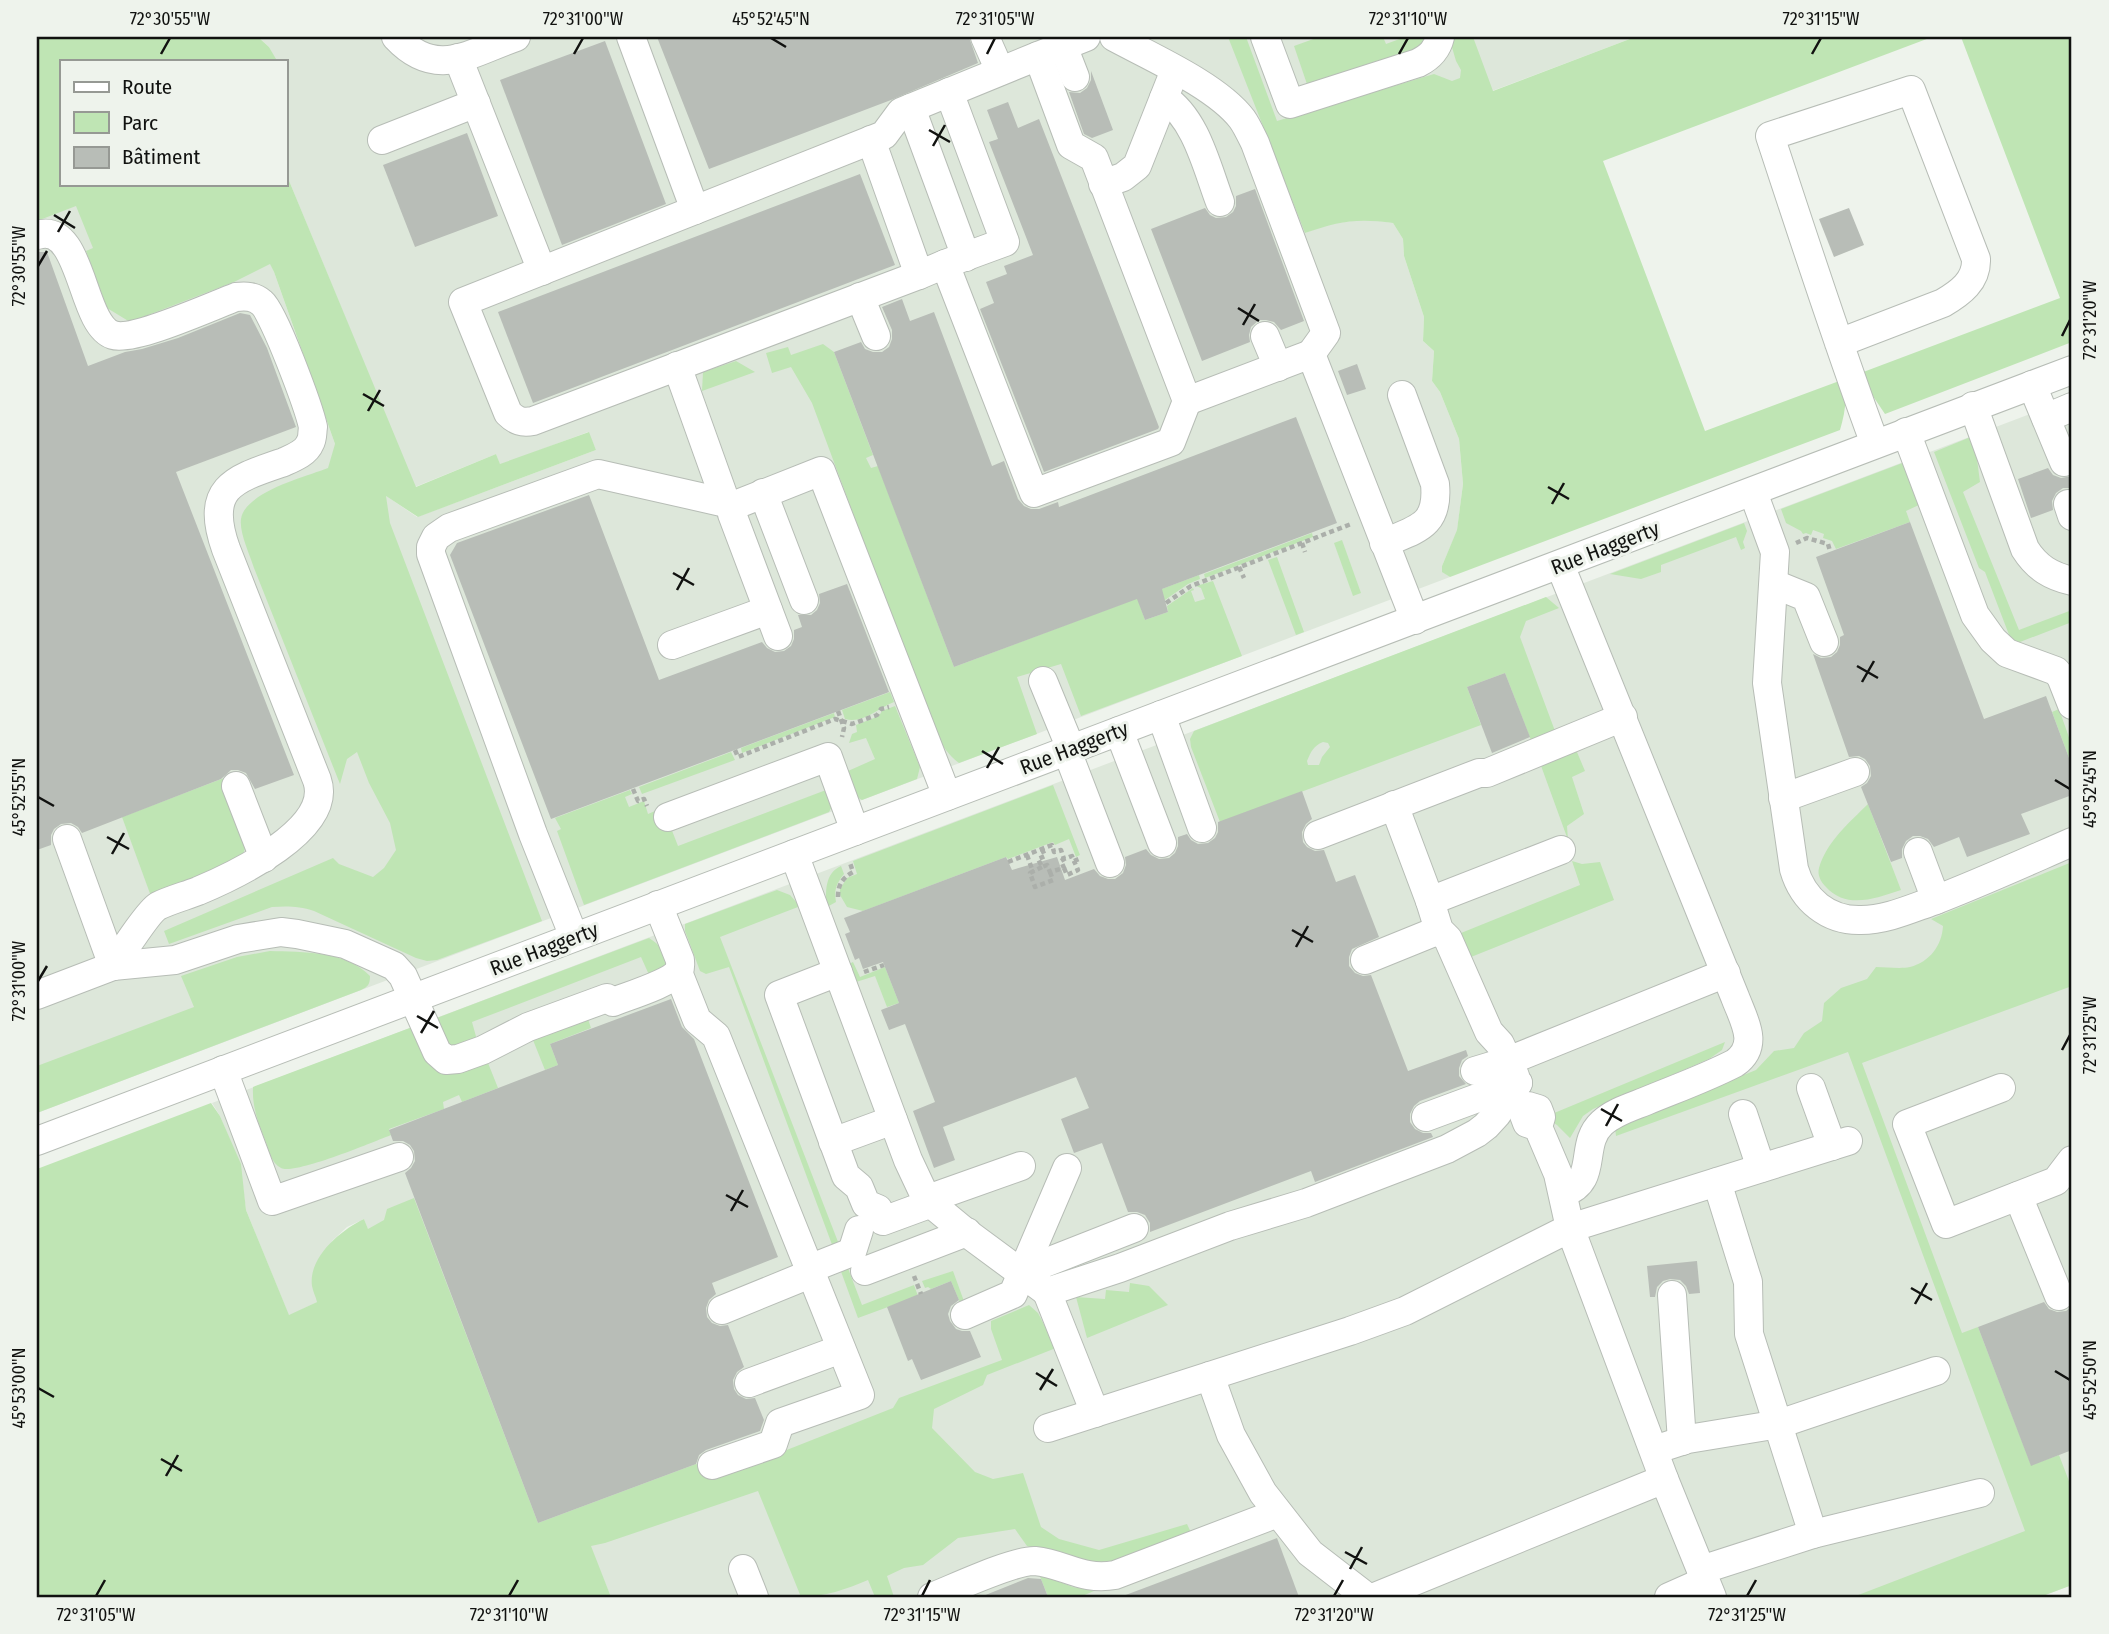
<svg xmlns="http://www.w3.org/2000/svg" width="2109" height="1634" font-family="'Fira Sans Condensed',sans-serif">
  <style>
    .built { fill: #dde7da }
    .green { fill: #bfe5b4; fill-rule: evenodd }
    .building { fill: #b8bdb7 }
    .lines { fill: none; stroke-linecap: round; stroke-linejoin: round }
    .minor-casing { stroke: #b7bdb6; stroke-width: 30 }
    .path { stroke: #abafaa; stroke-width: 4.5; stroke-dasharray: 5 3.5; stroke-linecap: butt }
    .minor { stroke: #fff; stroke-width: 28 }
    .ticks { fill: none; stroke: #111210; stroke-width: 2.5 }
    .labels { text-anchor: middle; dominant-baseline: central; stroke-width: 6; stroke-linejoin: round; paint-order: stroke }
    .street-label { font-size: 21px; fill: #111210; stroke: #eef3ec }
    .neatline { fill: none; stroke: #111210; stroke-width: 2.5 }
    .ticks-label { font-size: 18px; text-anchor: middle; fill: #111210 }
  </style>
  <rect width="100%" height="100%" fill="#eef3ec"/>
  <!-- built -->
  <g class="built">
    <path d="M258 37H1635L1492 91 1305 233 1329 224 1366 219 1393 223 1403 239 1404 256 1424 317 1423 341 1434 351 1432 381 1440 392 1459 439 1463 484 1457 531 1442 566 1443 572 1450 577 37 1113V203L56 195 259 238 274 272 335 444 385 495 417 517 596 450 588 432 500 465 496 454 415 487 285 171V61H275V59L269 47Z"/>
    <path d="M2072 398V1585L2040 1597H611L590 1546 483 1543 364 1219 347 1227 332 1241 317 1302 289 1316 246 1210 240 1164 220 1116 212 1103Z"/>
  </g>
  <!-- green -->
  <g class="green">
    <path d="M37 37H258L269 47 276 59 275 61H61V184H285V171L416 487 496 454 500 464 589 432 596 450 418 517 386 496 390 523 542 921 437 960 427 961 416 958 314 911C299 906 287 906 272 907L169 944 164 931 333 858 339 864 373 877 384 868 396 850 390 823 369 783 357 752 347 759 340 784 254 568C250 555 239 532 241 519 245 492 305 477 328 468L335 444 274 272 270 264 234 282 130 322 107 308 86 251 93 248 76 206 37 221Z"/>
    <path d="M1228 37H1246L1277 121 1434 74 1452 81 1460 78 1461 70 1456 61 1449 37H1473L1493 91 1635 37H1932L1603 161 1705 431 1842 380C1848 398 1845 412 1840 430L1450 577 1442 572V566L1457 530 1463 484 1459 439 1440 392 1432 381 1434 351 1423 341 1424 317 1404 256 1403 239 1393 223C1357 218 1339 221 1305 233Z"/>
    <path d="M1319 37H1383L1386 44 1405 37H1423L1425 48 1309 90 1294 46Z"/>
    <path d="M1961 37H2072V342L1885 414 1858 374 2060 298Z"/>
    <path d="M823 344 834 352 873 455 866 458 871 468 878 466 954 667 1199 575 1200 579 1188 584 1165 600 1139 603 1145 620 1168 612 1167 606 1193 588 1194 590 1191 591 1195 602 1205 599 1201 588 1196 586 1213 581 1242 656 1081 716 1061 664 1017 677 1037 734 959 763C938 747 932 723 922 699L812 403 791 367 772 373 766 353 788 347 791 355Z"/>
    <path d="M736 361 755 372 702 391 703 372Z"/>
    <path d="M1973 436 1975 444 1980 482 1963 492 2019 630 2072 610V622L2020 642 2015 643 2011 640 1985 572 1979 568 1934 452Z"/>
    <path d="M1905 462 1921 504 1906 511 1910 522 1836 549 1832 541 1823 538 1824 534 1813 530 1811 535 1806 533 1803 534 1801 531 1786 523 1781 509Z"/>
    <path d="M1744 523 1747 531 1743 542 1745 548 1741 550 1736 537 1661 565V572L1641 579 1610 574Z"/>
    <path d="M1312 533 1313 537 1205 578 1204 574Z"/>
    <path d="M1342 540 1361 593 1353 596 1334 543Z"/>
    <path d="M1277 557 1304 632 1296 635 1268 560Z"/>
    <path d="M1546 597 1559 608 1526 621 1520 637 1555 731 1534 748 1505 673 1467 687 1481 725 1220 822 1191 747 1190 739 1194 731ZM1323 742 1328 743 1330 747 1322 757 1319 765H1308L1307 761C1311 752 1313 746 1323 742Z"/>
    <path d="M890 692 894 702C878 708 863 724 845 719L842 710Z"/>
    <path d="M895 706 920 767 917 779 862 800 855 796 848 771 875 759 866 738 849 743 852 734 857 732 856 725 879 716 882 711Z"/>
    <path d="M2059 709 2072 746V766L2052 712Z"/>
    <path d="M834 713 835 717 742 753 741 748Z"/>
    <path d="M1574 745 1585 771 1572 777 1584 814 1567 826 1568 840 1540 763Z"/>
    <path d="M731 752 735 760 642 794 639 787Z"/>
    <path d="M224 778 247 843 243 854 225 865 152 899 122 817Z"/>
    <path d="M1053 785 1080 855 1076 857 1069 839 1055 845 1053 842 1008 859 1006 857 863 911 847 907 840 895V889L847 878 857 874 853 861Z"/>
    <path d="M630 790 632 794 625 797 629 807 644 801 648 814 655 811 662 831 671 828 678 846 826 790 832 806 829 812 584 905 557 831 561 829 555 818Z"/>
    <path d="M1868 804 1901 890C1876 898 1847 910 1826 887 1821 882 1817 875 1819 868 1827 841 1849 823 1868 804Z"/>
    <path d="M1572 861 1582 864 1600 862 1614 900 1471 957 1461 933 1580 885Z"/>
    <path d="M2072 862V986L1862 1063 1962 1333 1978 1327 2031 1465 2059 1455 2072 1489V1585L2040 1597H1853L2025 1531 1848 1052 1616 1136 1615 1127 1756 1070 1774 1051 1794 1048 1804 1033 1822 1021 1824 1003 1841 988 1867 979 1876 967C1887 967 1900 969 1910 967 1930 962 1942 945 1943 926L1931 919Z"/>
    <path d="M841 866 844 874C836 884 834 890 836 902L827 907C825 892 825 873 841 866Z"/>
    <path d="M777 890 790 895 799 905 798 907 720 937 840 1247 834 1250 729 967 706 974 700 971 685 931V924Z"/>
    <path d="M649 938C661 945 663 952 668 965L650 977 641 957 472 1022 477 1040 450 1049 434 1019Z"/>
    <path d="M270 951C303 952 346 951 370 976 370 984 368 987 361 990L37 1113V1066L194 1007 181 976 237 957Z"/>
    <path d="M853 962 860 977 885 967 899 1003 887 1007 875 976 856 982 849 964Z"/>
    <path d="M588 1019 591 1028 550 1044 558 1065 545 1070 533 1040Z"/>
    <path d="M415 1026 426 1054 486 1058 498 1088 462 1102 459 1095 443 1102 444 1109 389 1129 391 1135C373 1142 295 1175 281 1168 271 1163 269 1150 265 1140 258 1122 252 1107 253 1087Z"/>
    <path d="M1725 1042 1722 1050 1709 1059 1593 1109 1583 1116 1570 1138 1557 1125 1548 1119 1547 1116Z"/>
    <path d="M211 1103 220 1116 241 1164 246 1210 289 1315 317 1302C316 1297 313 1292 312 1286 308 1257 341 1230 364 1219L368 1229 384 1220 387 1209 414 1198 538 1523 696 1464 712 1471 774 1455 893 1408 899 1398 1002 1360 991 1329V1321L1029 1305 1038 1313 1056 1348 987 1375 983 1385 934 1409 932 1428 975 1472 993 1479 1023 1473 1041 1527 1059 1539 1099 1550 1187 1524 1194 1539 1113 1566 1050 1554 1027 1546 1015 1529 958 1538 923 1565 904 1568 887 1576 894 1597H875L868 1580C847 1589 824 1597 801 1597L758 1491 605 1543 591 1546 611 1597H37V1169Z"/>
    <path d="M846 1263 862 1305 914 1285 918 1296 858 1318 839 1266Z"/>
    <path d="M953 1271 965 1304 961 1305 951 1281 931 1289 928 1287 925 1288 922 1281Z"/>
    <path d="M1130 1283 1149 1286 1168 1305 1087 1338 1076 1297 1105 1299 1106 1290 1129 1292Z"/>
    <path d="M1039 1574 1073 1587 1094 1591 1080 1597H1040L1047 1594Z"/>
  </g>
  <!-- building -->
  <g class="building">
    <path d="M657 37H969L978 63 891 100 709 169Z"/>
    <path d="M605 41 666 204 562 245 500 80Z"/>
    <path d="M1091 71 1113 130 1092 138 1084 134 1069 92 1080 93 1087 88 1091 80Z"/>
    <path d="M1008 102 1018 128 1039 119 1159 427 1158 429 1044 472 980 309 994 303 986 282 1007 274 1004 266 1033 255 989 142 998 139 987 110Z"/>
    <path d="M467 133 498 216 415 247 383 165Z"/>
    <path d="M860 174 895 265 533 403 498 312Z"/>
    <path d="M1255 189 1304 321 1281 330 1274 322 1266 320H1259L1251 327 1249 335 1250 342 1202 361 1151 229 1205 208 1210 215 1216 218 1226 217 1233 212 1236 206V196Z"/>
    <path d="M1849 208 1864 245 1834 257 1819 219Z"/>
    <path d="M37 252H47L88 366 125 352 142 349 178 338 240 313 250 315 267 348 296 427 176 472 294 775 255 789 246 773 238 770H231L221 779 82 833 78 827 71 823 61 824 54 829 51 835V845L37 850Z"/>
    <path d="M902 299 910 321 934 312 992 466 1004 461 1018 499 1024 506 1031 509H1039L1058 502 1059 507 1296 417 1337 523 1162 589 1168 612 1145 620 1137 599 954 667 834 352 861 342 865 349 873 352H882L889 347 892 339V330L882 307Z"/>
    <path d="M1357 364 1366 389 1347 395 1338 371Z"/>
    <path d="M2048 468 2053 475 2061 478 2072 476V488H2063L2056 493 2052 501 2053 510 2031 518 2018 479Z"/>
    <path d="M589 495 659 680 762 642 767 648 775 652 784 651 791 646 794 639V630L802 627 798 615H811L817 610 820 603 819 594 847 584 889 692 551 819 450 555 457 543Z"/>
    <path d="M1910 522 1984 719 2046 696 2072 766V795L2021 814 2030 834 1967 857 1959 837 1934 847 1928 839 1920 836H1913L1906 841 1902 849V858L1891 862 1861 787 1867 783 1871 776 1870 766 1865 759 1859 756 1849 757 1813 654 1821 658 1831 657 1837 652 1840 645V637L1844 635 1816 557Z"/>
    <path d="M1505 673 1530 737 1492 753 1467 687Z"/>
    <path d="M1302 791 1312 819 1306 824 1302 832 1303 842 1307 847 1315 851 1324 850 1336 882 1355 875 1379 937 1352 949 1349 957V966L1355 973 1363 976 1371 975 1408 1071 1466 1050 1468 1056 1462 1060 1459 1068V1076L1466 1084 1420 1101 1414 1106 1410 1114V1122L1415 1129 1423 1133H1431L1433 1137 1315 1182 1311 1171 1150 1232V1223L1145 1215 1137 1212H1128L1102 1143 1074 1153 1061 1119 1089 1108 1076 1077 943 1127 955 1160 934 1168 913 1111 935 1102 905 1024 889 1030 881 1010 899 1003 883 962 863 969 859 958 855 960 845 934 850 932 844 918 1006 857 1012 870 1057 857 1065 880 1094 869 1100 876 1108 879H1115L1123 873 1126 865 1125 857 1146 849 1151 855 1159 859 1169 858 1175 853 1178 846V837L1187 834 1191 840 1198 844 1208 843 1215 838 1218 832V822Z"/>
    <path d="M671 999 682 1027 694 1039 778 1257 712 1283 716 1294 709 1300 706 1308 707 1317 712 1323 720 1326 728 1325 744 1367 737 1372 733 1380 734 1389 738 1395 746 1399 755 1398 764 1420 760 1431 706 1450 699 1455 696 1464 538 1523 405 1173 411 1168 415 1161 414 1151 410 1145 403 1141H393L389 1130 558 1065 550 1044Z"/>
    <path d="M1697 1261 1700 1293 1689 1294 1686 1286 1680 1280 1670 1279 1663 1281 1657 1287 1655 1297H1650L1647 1266Z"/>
    <path d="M951 1281 959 1300 951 1306 948 1314 950 1321 956 1329 962 1331H970L981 1357 921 1380 912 1359 908 1361 887 1307Z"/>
    <path d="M2044 1302 2049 1309 2057 1312 2066 1311 2072 1306V1450L2031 1466 1978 1327Z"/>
    <path d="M1277 1538 1299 1597H1123V1596Z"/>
    <path d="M1028 1578 1041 1579 1048 1597H983V1596Z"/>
  </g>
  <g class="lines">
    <!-- minor casing -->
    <g class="minor-casing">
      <g id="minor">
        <path d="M396 37C436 80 470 53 516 37"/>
        <path d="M631 37 695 210"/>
        <path d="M985 37 1000 71"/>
        <path d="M1086 37 1038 56 1071 145 1094 158 1187 401 1311 354 1415 620"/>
        <path d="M1114 37C1151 57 1217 86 1242 119 1247 126 1251 135 1255 143L1326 333 1311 354"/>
        <path d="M1265 37 1290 104 1418 63C1430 57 1437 50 1440 37"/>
        <path d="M1063 46 1075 77"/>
        <path d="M458 58 542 271"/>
        <path d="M1164 98C1196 118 1207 168 1220 202"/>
        <path d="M911 108 966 257"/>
        <path d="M382 140 476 103"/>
        <path d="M871 140 919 275 945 264 1034 493 1171 442 1187 401"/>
        <path d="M1103 184 1123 177 1137 166 1175 70"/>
        <path d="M37 235C83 221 80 324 113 335 133 342 212 306 236 297 246 296 254 296 262 303 274 313 309 408 313 427 312 432 313 438 310 443 306 453 293 458 284 462 234 479 204 487 226 549L317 780C334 829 234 876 198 891 185 896 170 900 158 906 149 911 121 954 113 966"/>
        <path d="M945 264 1005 242 949 92"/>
        <path d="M919 275 533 421C522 423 516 421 508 413L463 302 884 135 901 112 1038 56"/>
        <path d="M860 297 876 336"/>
        <path d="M1265 336 1278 367"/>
        <path d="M1839 343 1943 303C1960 293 1977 281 1976 259L1911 90 1770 136C1804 239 1837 342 1875 444"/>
        <path d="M677 366 726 503"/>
        <path d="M2032 385 2064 462"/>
        <path d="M1973 406 2025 549C2037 568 2051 576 2072 581"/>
        <path d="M2046 418 2072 407"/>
        <path d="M1906 432 1975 615 1993 640 2007 653 2056 671 2061 677 2072 705"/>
        <path d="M1753 492 1775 552 1767 683 1794 869C1803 900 1828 921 1861 920 1886 920 1910 909 1933 901 1980 883 2026 862 2072 842"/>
        <path d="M763 493 804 600"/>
        <path d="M2068 504 2072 516"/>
        <path d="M735 505 732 514 778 636"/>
        <path d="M1384 543C1417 529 1439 526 1435 484L1402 395"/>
        <path d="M1560 565 1735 997C1744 1021 1760 1045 1735 1063 1706 1078 1675 1089 1646 1101 1631 1107 1614 1112 1602 1123 1578 1145 1600 1181 1563 1193"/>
        <path d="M1774 584 1806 597 1824 642"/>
        <path d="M672 645 768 610"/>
        <path d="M1043 681 1071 749"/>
        <path d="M1161 715 1202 828"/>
        <path d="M1119 731 1162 843"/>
        <path d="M1067 751 1110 863"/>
        <path d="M236 786 264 858"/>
        <path d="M1783 798 1855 772"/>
        <path d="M1394 805 1430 901 1561 850"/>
        <path d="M668 817 828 757 855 831"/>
        <path d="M1318 835 1479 773H1487L1623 717"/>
        <path d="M67 839 113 966"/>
        <path d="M1918 852 1936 900"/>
        <path d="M794 854 908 1160 924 1194 934 1206 963 1230 1047 1292 1120 1268 1230 1226 1306 1203 1447 1149 1477 1133 1486 1126 1497 1114 1518 1083"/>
        <path d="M1430 901 1439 930 1448 939 1489 1032 1500 1044 1515 1076"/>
        <path d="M574 937 533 834 431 554V547L436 537 449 528 598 474 735 505 821 471 947 796"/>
        <path d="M1365 960 1439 930"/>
        <path d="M678 972 697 1020 716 1036 860 1395 780 1423 773 1444 712 1465"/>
        <path d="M838 972 779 995 846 1176 859 1187 866 1204 878 1209 883 1221 932 1203"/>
        <path d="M37 995 113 966 175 960 238 939 281 932 297 934 345 944 394 966 403 976 437 1052 446 1060 458 1059 483 1050 528 1027 607 998 613 1002C628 996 671 983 679 971 681 966 680 965 680 960L658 905"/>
        <path d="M223 1070 272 1201 399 1157"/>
        <path d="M1475 1071 1508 1061 1726 973"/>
        <path d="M1811 1088 1832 1146"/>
        <path d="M2001 1088 1907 1124 1946 1224 2056 1181 2072 1160"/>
        <path d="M1743 1114 1761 1168"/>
        <path d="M1426 1117 1518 1083"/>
        <path d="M1538 1127 1527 1123 1524 1115 1528 1106 1538 1109 1541 1117 1538 1127 1558 1174 1570 1228 1848 1141"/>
        <path d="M37 1141 2072 370"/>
        <path d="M833 1142 893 1120"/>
        <path d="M2018 1196 2059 1296"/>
        <path d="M928 1199 1021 1166"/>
        <path d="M809 1269 852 1252 859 1230"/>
        <path d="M865 1271 967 1232"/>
        <path d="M1022 1272 1134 1228"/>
        <path d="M1047 1292 1095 1413"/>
        <path d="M1672 1295 1682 1441"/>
        <path d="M722 1310 810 1274"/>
        <path d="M965 1315 1013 1294 1067 1168"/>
        <path d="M1210 1376 1231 1435 1263 1493 1310 1553 1367 1597"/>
        <path d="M749 1383 841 1349"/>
        <path d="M1048 1428 1350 1331 1405 1311 1570 1228 1664 1479"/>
        <path d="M1654 1450 1688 1439 1779 1424 1936 1371"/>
        <path d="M1813 1534 1980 1493"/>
        <path d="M743 1569 754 1597"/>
        <path d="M1701 1570 1813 1534 1749 1334 1748 1282 1717 1182"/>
        <path d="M932 1597C955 1588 1014 1560 1035 1561 1065 1564 1082 1581 1115 1575L1278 1513"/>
        <path d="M1375 1597 1664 1479 1712 1597"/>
        <path d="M1669 1597 1705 1581"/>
      </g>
    </g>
    <!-- path -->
    <g class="path">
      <path d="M1302 543 1305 552"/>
      <path d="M1796 543 1807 538 1828 544 1830 551"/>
      <path d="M1239 567 1244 578"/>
      <path d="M1166 603 1191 586 1351 524"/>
      <path d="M838 711 844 728 842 737"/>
      <path d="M735 750 738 757 835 719 852 724 877 715 881 709 889 707"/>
      <path d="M633 789 638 801 644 799 647 806"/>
      <path d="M1042 849 1045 856 1038 859 1042 867 1047 865 1050 872 1064 868 1061 861 1064 859"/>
      <path d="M1027 855 1033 872"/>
      <path d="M1008 862 1052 845 1054 852 1061 850 1064 859 1072 856 1074 861 1081 858"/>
      <path d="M1042 867 1030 873 1035 887 1053 880 1050 872"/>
      <path d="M1064 868 1067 875 1078 870 1074 861"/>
      <path d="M838 897C838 885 842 878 853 872L850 863"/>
      <path d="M864 972 884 965"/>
      <path d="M914 1276 921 1294"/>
    </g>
    <!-- minor -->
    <use href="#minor" class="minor"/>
  </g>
  <!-- ticks -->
  <path class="ticks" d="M771 38 786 47M161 54 170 38M574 54 583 38M987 54 995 38M1399 54 1408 38M1812 54 1821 38M929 130 950 142M933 146 945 125M54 215 75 228M58 232 70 211M38 266 47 251M1238 308 1259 321M1243 325 1255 304M2062 336 2070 320M363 394 384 406M368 411 380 390M1548 487 1569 499M1552 504 1564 483M673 573 694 585M677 590 689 568M1857 666 1878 678M1862 682 1874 661M982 751 1003 764M987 768 999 747M2055 780 2070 789M38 797 54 806M107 837 129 849M112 854 124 833M1292 930 1313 942M1296 947 1308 926M38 981 47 966M417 1016 438 1028M421 1033 434 1011M2062 1050 2070 1035M1601 1109 1622 1121M1606 1126 1618 1104M726 1195 748 1207M731 1211 743 1190M1911 1288 1932 1300M1915 1304 1927 1283M2055 1371 2070 1380M1036 1373 1057 1386M38 1388 54 1397M1040 1390 1053 1369M161 1459 182 1471M166 1476 178 1455M1345 1552 1367 1564M1350 1569 1362 1547M96 1596 105 1580M509 1596 518 1580M922 1596 930 1580M1334 1596 1343 1580M1747 1596 1756 1580"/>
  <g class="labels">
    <!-- street labels -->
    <g class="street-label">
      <text transform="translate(1605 548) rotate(-21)">Rue Haggerty</text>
      <text transform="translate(1074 748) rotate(-21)">Rue Haggerty</text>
      <text transform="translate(544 949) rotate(-21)">Rue Haggerty</text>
    </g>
  </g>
  <!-- border -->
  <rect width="2109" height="1634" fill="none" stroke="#eef3ec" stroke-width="77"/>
  <!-- legend -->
  <rect x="60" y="60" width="228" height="126" fill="#eef3ec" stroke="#969994" stroke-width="2"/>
  <rect x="74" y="82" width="35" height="10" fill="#ffffff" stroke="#969994" stroke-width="2"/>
  <text x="122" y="94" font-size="21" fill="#111210">Route</text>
  <rect x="74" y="112" width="35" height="21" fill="#bfe5b4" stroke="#969994" stroke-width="2"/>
  <text x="122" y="130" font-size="21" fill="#111210">Parc</text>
  <rect x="74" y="147" width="35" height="21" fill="#b8bdb7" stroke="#969994" stroke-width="2"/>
  <text x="122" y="164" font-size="21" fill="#111210">Bâtiment</text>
  <rect x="38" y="38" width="2032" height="1558" class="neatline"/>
  <g class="ticks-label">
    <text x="170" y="25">72°30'55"W</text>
    <text x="583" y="25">72°31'00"W</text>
    <text x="771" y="25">45°52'45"N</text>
    <text x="995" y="25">72°31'05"W</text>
    <text x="1408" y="25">72°31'10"W</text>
    <text x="1821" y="25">72°31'15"W</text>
    <text transform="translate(19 266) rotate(-90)" y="6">72°30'55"W</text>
    <text transform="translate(2090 320) rotate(-90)" y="6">72°31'20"W</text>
    <text transform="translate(2090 789) rotate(-90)" y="6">45°52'45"N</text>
    <text transform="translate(19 797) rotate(-90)" y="6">45°52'55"N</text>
    <text transform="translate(19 981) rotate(-90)" y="6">72°31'00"W</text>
    <text transform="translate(2090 1035) rotate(-90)" y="6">72°31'25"W</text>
    <text transform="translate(2090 1380) rotate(-90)" y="6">45°52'50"N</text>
    <text transform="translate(19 1388) rotate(-90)" y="6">45°53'00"N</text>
    <text x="96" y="1621">72°31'05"W</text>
    <text x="509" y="1621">72°31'10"W</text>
    <text x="922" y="1621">72°31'15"W</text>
    <text x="1334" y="1621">72°31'20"W</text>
    <text x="1747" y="1621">72°31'25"W</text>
  </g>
</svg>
